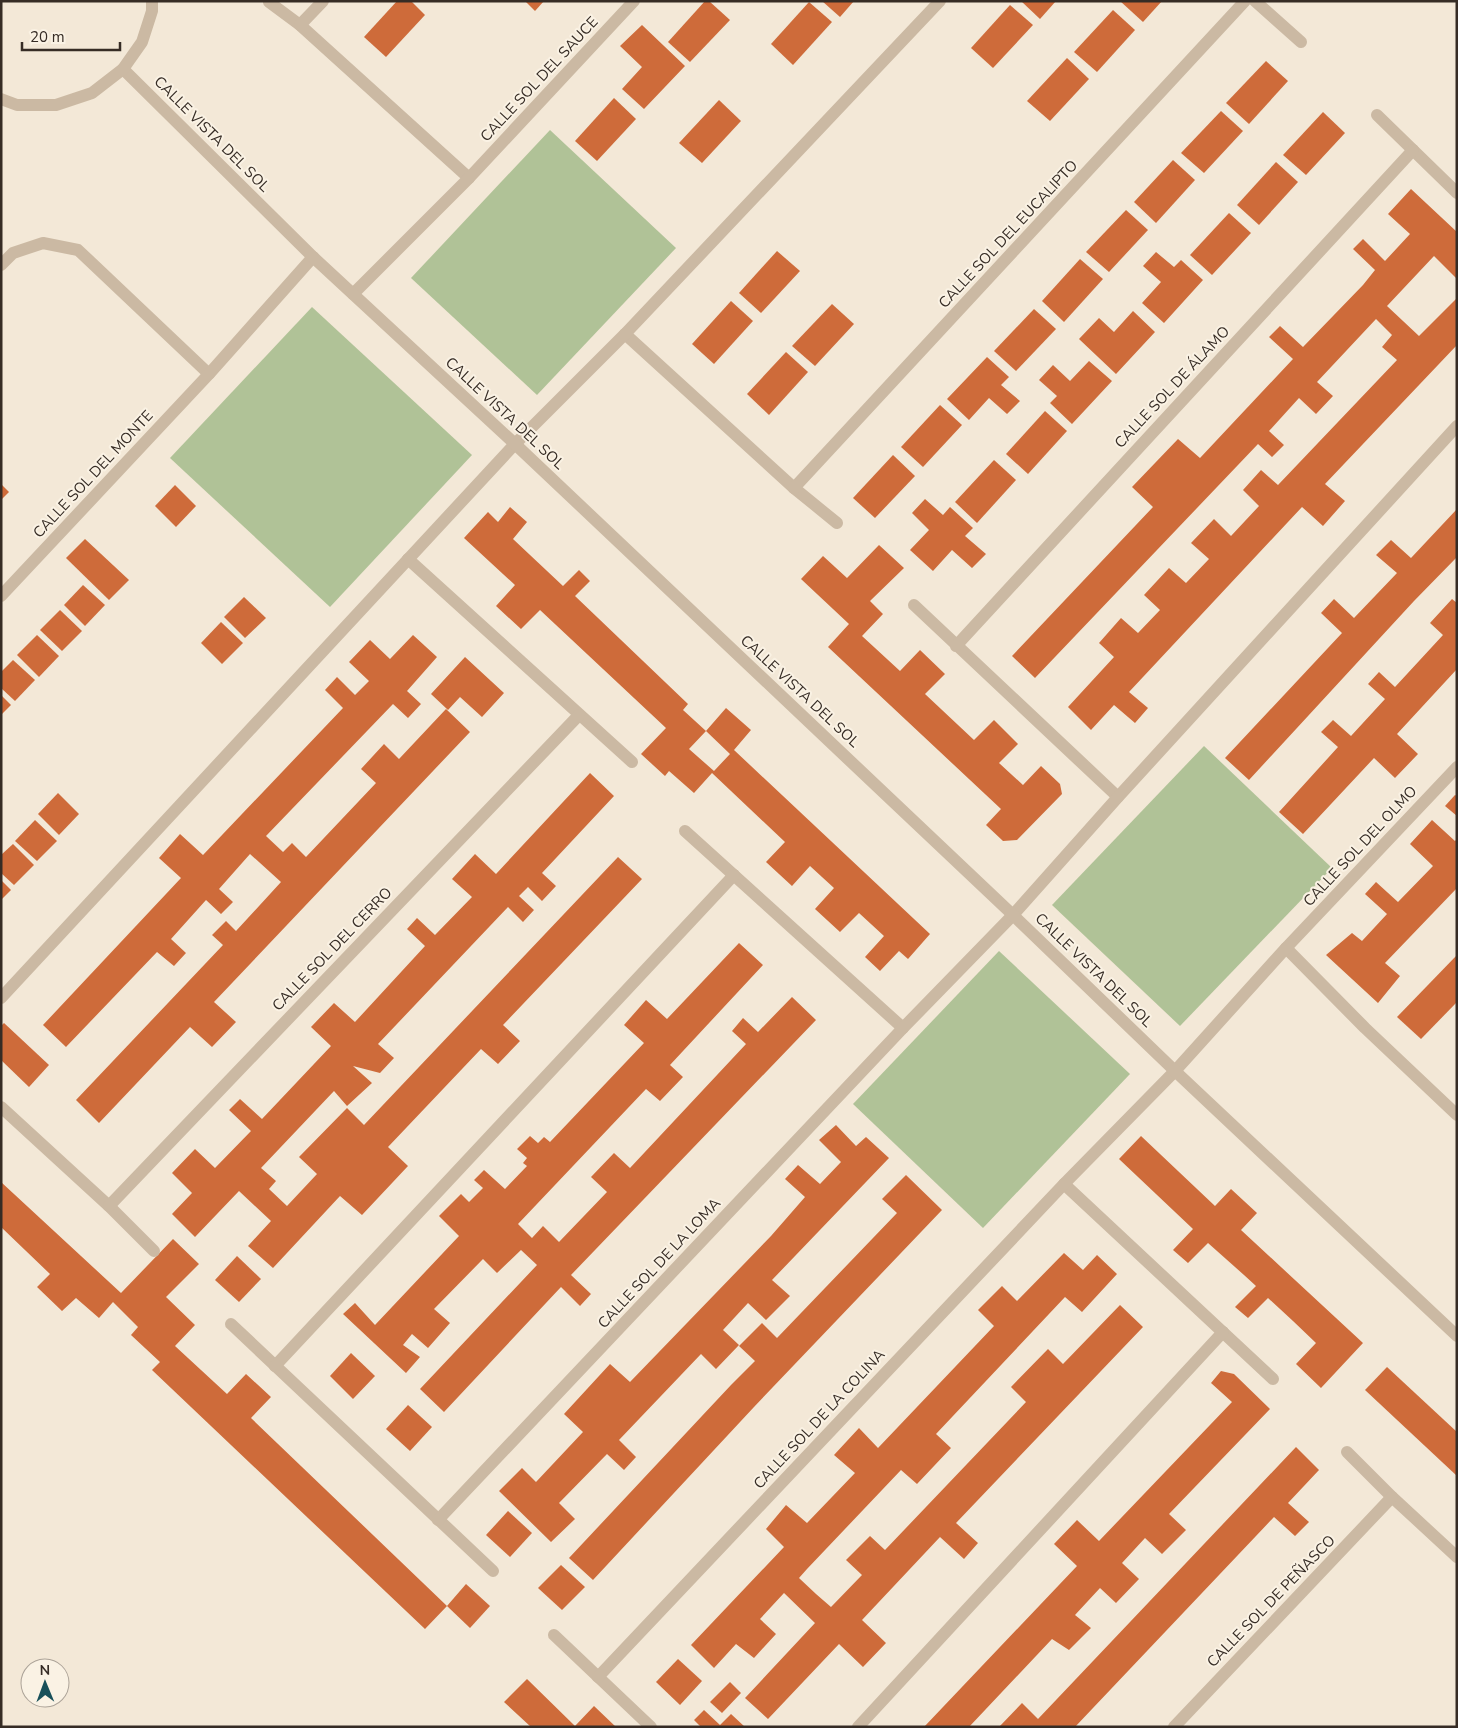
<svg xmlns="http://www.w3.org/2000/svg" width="1458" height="1728" font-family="'Nunito Sans',sans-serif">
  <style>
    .green { fill: #b0c297 }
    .building { fill: #ce6b3a }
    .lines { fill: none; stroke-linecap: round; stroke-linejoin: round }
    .minor { stroke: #cbb9a3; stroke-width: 12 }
    .tertiary { stroke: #cbb9a3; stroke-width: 12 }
    .labels { text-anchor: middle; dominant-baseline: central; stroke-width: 4; stroke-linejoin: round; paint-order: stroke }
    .street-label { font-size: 15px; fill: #362c25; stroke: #faf2e4 }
  </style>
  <rect width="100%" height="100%" fill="#f3e8d7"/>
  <!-- green -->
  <g class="green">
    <path d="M550 130 676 248 537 395 411 278Z"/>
    <path d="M312 307 472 455 330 607 170 458Z"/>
    <path d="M1204 746 1332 868 1180 1026 1052 905Z"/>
    <path d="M999 951 1130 1074 983 1228 853 1104Z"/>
  </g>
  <!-- building -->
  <g class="building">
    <path d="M397 1H411L425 15 386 57 364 37Z"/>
    <path d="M525 1H544L535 11Z"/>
    <path d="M705 1H709L730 20 690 62 668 42Z"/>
    <path d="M822 1H854L840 17Z"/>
    <path d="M1021 1H1056L1040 19Z"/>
    <path d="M1120 1H1162L1143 22Z"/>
    <path d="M809 2 832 22 793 65 771 44Z"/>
    <path d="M1010 5 1033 25 993 68 971 48Z"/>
    <path d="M1113 10 1135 30 1097 72 1074 52Z"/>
    <path d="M642 25 685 66 644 109 622 89 642 67 620 46Z"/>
    <path d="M1067 58 1089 79 1050 121 1027 101Z"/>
    <path d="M1266 61 1288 81 1249 124 1226 103Z"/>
    <path d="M614 98 636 119 597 161 575 141Z"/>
    <path d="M719 100 741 121 702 163 679 143Z"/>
    <path d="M1221 111 1243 131 1204 173 1181 153Z"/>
    <path d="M1323 112 1345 133 1306 175 1283 155Z"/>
    <path d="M1173 160 1195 180 1156 223 1134 202Z"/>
    <path d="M1276 162 1298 182 1259 225 1237 205Z"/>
    <path d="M1411 189 1457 232V279L1434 256 1387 306 1419 336 1457 298V345L1325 484 1345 501 1323 526 1302 507 1129 692 1148 708 1135 723 1114 705 1091 730 1068 707 1114 657 1099 643 1121 618 1138 633 1160 610 1144 595 1169 568 1186 583 1209 559 1191 543 1214 519 1231 536 1259 506 1243 490 1261 470 1278 485 1397 360 1382 347 1392 335 1376 319 1317 382 1333 396 1316 414 1299 398 1269 431 1284 445 1272 457 1258 444 1035 678 1012 656 1153 507 1132 487 1178 439 1200 458 1293 359 1269 337 1280 326 1303 347 1363 285 1375 270 1353 249 1363 239 1385 261 1410 234 1388 214Z"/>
    <path d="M1126 210 1148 230 1109 272 1086 252Z"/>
    <path d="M1229 213 1251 233 1212 275 1190 255Z"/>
    <path d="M777 251 800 271 761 313 739 293Z"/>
    <path d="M1156 252 1174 267 1181 260 1203 280 1164 323 1142 303 1161 282 1143 266Z"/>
    <path d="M1080 259 1103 279 1064 322 1042 301Z"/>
    <path d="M731 301 753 321 714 364 692 344Z"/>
    <path d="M832 304 854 324 815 366 792 346Z"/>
    <path d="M1034 309 1056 329 1016 371 994 351Z"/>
    <path d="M1133 311 1155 332 1116 374 1079 339 1099 318 1114 332Z"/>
    <path d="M786 352 808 372 769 415 747 394Z"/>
    <path d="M987 357 1009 377 1001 385 1020 401 1007 414 989 398 969 420 947 399Z"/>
    <path d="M1089 361 1112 381 1072 424 1050 403 1057 396 1039 380 1053 365 1070 381Z"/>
    <path d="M940 405 962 425 923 467 901 447Z"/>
    <path d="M1045 411 1067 431 1028 474 1006 454Z"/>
    <path d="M893 455 915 476 875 518 853 498Z"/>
    <path d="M994 460 1016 480 977 523 955 502Z"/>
    <path d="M1 484 9 492 1 500Z"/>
    <path d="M175 485 196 506 176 527 155 506Z"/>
    <path d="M925 499 943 515 950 507 973 528 965 536 986 554 972 568 952 550 933 571 910 550 929 530 912 513Z"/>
    <path d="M510 507 527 522 513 539 563 586 579 570 590 581 575 596 688 704 683 710 706 731 689 749 714 771 730 754 706 731 726 708 751 730 734 750 930 934 908 959 899 951 880 971 865 957 884 936 859 913 840 932 815 909 834 888 810 866 792 886 766 862 785 842 712 773 694 793 669 771 665 776 641 754 666 728 540 610 521 629 496 606 515 585 464 538 488 512 498 522Z"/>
    <path d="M1457 509V557L1414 601 1249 780 1225 758 1342 633 1321 613 1334 599 1354 618 1397 573 1376 555 1391 540 1411 558Z"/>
    <path d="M85 539 129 580 109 600 66 558Z"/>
    <path d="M879 545 904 568 870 601 883 614 862 636 900 671 920 650 945 674 925 694 974 740 994 720 1018 744 999 763 1023 785 1041 766 1060 784 1062 794 1017 840 1003 841 986 825 1001 809 828 647 849 624 801 579 823 556 847 578Z"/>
    <path d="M83 585 105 605 85 626 64 605Z"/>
    <path d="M244 597 266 618 245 638 224 617Z"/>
    <path d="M1452 599 1457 603V669L1397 734 1418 754 1395 778 1374 758 1303 834 1279 812 1338 747 1321 732 1333 720 1351 736 1385 699 1368 684 1379 672 1395 687 1443 635 1430 623Z"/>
    <path d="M60 610 82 631 62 651 40 630Z"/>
    <path d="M221 622 243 643 222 664 201 643Z"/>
    <path d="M37 635 59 656 39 677 17 655Z"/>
    <path d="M413 635 437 657 407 691 421 704 408 718 393 704 266 836 283 852 292 843 306 857 376 783 361 769 384 744 399 759 446 709 470 732 214 1002 236 1022 212 1047 190 1027 99 1123 76 1100 223 945 212 935 226 921 236 931 281 882 250 854 219 889 233 902 221 914 206 900 171 939 186 953 174 966 157 952 66 1047 43 1025 181 878 159 858 180 834 203 855 343 708 325 690 337 677 355 695 369 681 349 662 370 640 390 659Z"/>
    <path d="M465 657 504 693 482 717 460 697 448 710 431 694Z"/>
    <path d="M13 660 35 680 15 701 1 688V672Z"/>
    <path d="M1 695 11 705 1 715Z"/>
    <path d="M590 773 614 796 542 873 556 886 542 901 528 887 519 896 534 910 523 922 508 907 378 1044 394 1058 380 1073 353 1066 372 1083 347 1106 334 1091 261 1168 276 1181 269 1189 287 1206 317 1174 299 1157 347 1108 364 1125 618 857 642 879 503 1025 520 1041 498 1064 481 1049 388 1147 408 1166 362 1215 340 1196 273 1268 248 1246 271 1221 239 1191 195 1237 172 1214 192 1193 172 1173 195 1149 215 1168 251 1131 229 1110 240 1099 262 1119 331 1046 311 1027 334 1003 355 1022 425 946 407 929 417 918 435 935 472 897 452 879 475 854 496 874Z"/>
    <path d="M58 793 79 814 59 835 38 814Z"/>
    <path d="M1455 795 1457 796V816L1445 806Z"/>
    <path d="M35 820 57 841 37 861 15 841Z"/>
    <path d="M1432 820 1455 841 1457 839V888L1385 963 1400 976 1378 1003 1326 955 1352 933 1362 941 1387 914 1365 894 1376 882 1398 902 1433 866 1410 844Z"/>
    <path d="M13 844 34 865 14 885 1 873V855Z"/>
    <path d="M1 880 11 890 1 900Z"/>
    <path d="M739 943 763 965 670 1065 683 1077 660 1101 646 1089 518 1224 532 1238 543 1226 559 1242 607 1192 591 1177 614 1153 630 1168 746 1044 732 1031 743 1018 758 1032 792 997 816 1020 571 1275 591 1294 580 1306 561 1287 444 1412 420 1389 537 1265 521 1250 497 1273 483 1259 434 1309 450 1323 428 1348 412 1334 403 1345 420 1357 406 1373 343 1314 355 1303 375 1325 459 1236 439 1216 461 1194 469 1202 483 1188 474 1180 484 1170 505 1189 527 1166 523 1163 527 1158 517 1149 530 1136 538 1143 544 1137 550 1142 644 1043 624 1025 646 1000 667 1019Z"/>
    <path d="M1457 955V1002L1421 1039 1397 1017Z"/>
    <path d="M4 1023 49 1065 29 1087 1 1060V1026Z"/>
    <path d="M836 1125 856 1146 866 1137 889 1158 772 1280 790 1296 766 1320 748 1303 723 1330 739 1345 716 1369 701 1354 619 1440 636 1457 624 1470 607 1454 559 1503 575 1519 551 1542 499 1491 522 1468 536 1482 583 1432 564 1414 610 1364 630 1382 771 1236 805 1197 785 1179 798 1165 820 1184 841 1162 819 1140Z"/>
    <path d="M1141 1136 1215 1206 1231 1189 1257 1213 1241 1230 1363 1343 1321 1388 1296 1364 1316 1343 1293 1321 1268 1298 1248 1318 1235 1307 1256 1286 1244 1275 1208 1243 1188 1263 1173 1250 1193 1229 1119 1159Z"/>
    <path d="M906 1175 942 1210 754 1407 593 1580 569 1558 731 1385 755 1361 739 1346 762 1323 777 1338 897 1213 882 1199Z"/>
    <path d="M1 1182 121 1293 173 1239 199 1264 166 1297 195 1325 175 1346 227 1394 246 1374 271 1397 251 1418 447 1606 425 1629 152 1370 160 1362 131 1335 138 1327 113 1302 99 1318 76 1298 62 1311 37 1287 50 1274 1 1227Z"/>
    <path d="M1064 1253 1083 1270 1097 1255 1117 1274 1082 1312 1065 1297 936 1434 951 1448 917 1484 901 1470 807 1569 799 1578 816 1594 831 1607 862 1575 846 1560 870 1536 885 1550 1026 1402 1011 1387 1048 1349 1063 1364 1120 1305 1143 1327 956 1523 978 1543 964 1559 940 1537 862 1620 886 1643 863 1667 839 1644 768 1719 745 1698 815 1623 784 1593 760 1619 776 1634 754 1658 736 1644 714 1668 691 1645 784 1547 766 1529 786 1505 807 1523 855 1473 834 1455 859 1428 878 1448 994 1326 978 1310 1002 1286 1017 1301Z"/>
    <path d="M237 1256 261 1279 239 1302 215 1280Z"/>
    <path d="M351 1353 375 1376 353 1399 330 1376Z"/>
    <path d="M1387 1367 1457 1432V1476L1365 1390Z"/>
    <path d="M1221 1371 1234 1374 1270 1409 1169 1514 1186 1530 1162 1554 1145 1538 1122 1563 1139 1579 1116 1603 1100 1588 1075 1615 1091 1628 1069 1650 1052 1639 969 1727H924L1077 1566 1054 1544 1077 1520 1099 1541 1232 1402 1211 1383Z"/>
    <path d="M408 1405 432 1427 410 1451 386 1429Z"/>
    <path d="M1296 1447 1319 1470 1288 1503 1309 1522 1295 1536 1274 1517 1075 1727H999L1022 1703 1038 1719Z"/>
    <path d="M508 1511 532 1533 510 1557 486 1535Z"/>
    <path d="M561 1565 585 1587 562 1610 538 1588Z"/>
    <path d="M466 1584 490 1606 470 1628 447 1606Z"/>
    <path d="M678 1659 702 1681 680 1705 656 1682Z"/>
    <path d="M527 1679 575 1726 594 1706 616 1727H531L504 1702Z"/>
    <path d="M730 1682 741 1693 722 1713 710 1702Z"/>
    <path d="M704 1710 720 1725 731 1714 745 1727H701L694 1720Z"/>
  </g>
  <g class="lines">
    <!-- minor -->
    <g class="minor">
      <path d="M1255 1 1301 42"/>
      <path d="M269 2 300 25 469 178"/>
      <path d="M300 25 323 1"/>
      <path d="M1377 115 1457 193"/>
      <path d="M1 265 13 253 43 243 78 250 209 374"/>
      <path d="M353 294 469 178 634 1"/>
      <path d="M625 334 794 488 837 523"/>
      <path d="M794 488 1245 1"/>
      <path d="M408 559 632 762"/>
      <path d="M1 596 209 374 313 257"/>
      <path d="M914 605 1118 797"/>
      <path d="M956 646 1413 150"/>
      <path d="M685 831 903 1028"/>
      <path d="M1286 948 1365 1028 1457 1115"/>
      <path d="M1 998 515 444 625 334 940 1"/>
      <path d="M1 1107 109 1206 154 1251"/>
      <path d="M1064 1184 1273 1379"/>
      <path d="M109 1206 579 715"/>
      <path d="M231 1324 493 1571"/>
      <path d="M275 1366 734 875"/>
      <path d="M1347 1452 1392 1497 1457 1557"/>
      <path d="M438 1520 903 1028 1013 915 1118 797 1457 426"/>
      <path d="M554 1635 651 1727"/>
      <path d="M598 1677 1064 1184 1175 1071 1286 948 1457 767"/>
      <path d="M858 1727 1223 1332"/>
      <path d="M1174 1727 1392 1497"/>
    </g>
    <!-- tertiary -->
    <g class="tertiary">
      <path d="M123 69 313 257 515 444 1013 915 1175 1071 1457 1336"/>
      <path d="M1 99 17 105H56L92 93 123 69 142 42 152 11V1"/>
    </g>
  </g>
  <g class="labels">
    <!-- street labels -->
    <g class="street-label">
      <text transform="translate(539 79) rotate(-47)">CALLE SOL DEL SAUCE</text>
      <text transform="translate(212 134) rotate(45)">CALLE VISTA DEL SOL</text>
      <text transform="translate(1008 234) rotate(-47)">CALLE SOL DEL EUCALIPTO</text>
      <text transform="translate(1172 387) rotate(-47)">CALLE SOL DE ÁLAMO</text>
      <text transform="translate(505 413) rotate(43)">CALLE VISTA DEL SOL</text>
      <text transform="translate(93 474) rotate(-47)">CALLE SOL DEL MONTE</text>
      <text transform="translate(800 691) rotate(43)">CALLE VISTA DEL SOL</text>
      <text transform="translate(1360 846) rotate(-47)">CALLE SOL DEL OLMO</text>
      <text transform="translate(332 949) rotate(-46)">CALLE SOL DEL CERRO</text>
      <text transform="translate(1094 970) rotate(44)">CALLE VISTA DEL SOL</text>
      <text transform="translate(659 1263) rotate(-47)">CALLE SOL DE LA LOMA</text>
      <text transform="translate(819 1419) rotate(-47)">CALLE SOL DE LA COLINA</text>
      <text transform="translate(1271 1601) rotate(-46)">CALLE SOL DE PEÑASCO</text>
    </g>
  </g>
  <!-- border -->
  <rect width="1458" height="1728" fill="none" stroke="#362c25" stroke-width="5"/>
  <!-- north arrow -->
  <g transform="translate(45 1683) rotate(359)"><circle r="24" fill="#faf2e4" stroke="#aca398"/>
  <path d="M0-4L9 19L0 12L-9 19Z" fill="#18505a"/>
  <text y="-8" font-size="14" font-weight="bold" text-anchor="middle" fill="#362c25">N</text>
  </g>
  <!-- scale -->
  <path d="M22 42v8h98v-8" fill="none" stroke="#362c25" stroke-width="2.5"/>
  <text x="30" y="42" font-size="15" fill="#362c25" stroke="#faf2e4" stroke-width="4" paint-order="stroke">20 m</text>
</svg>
